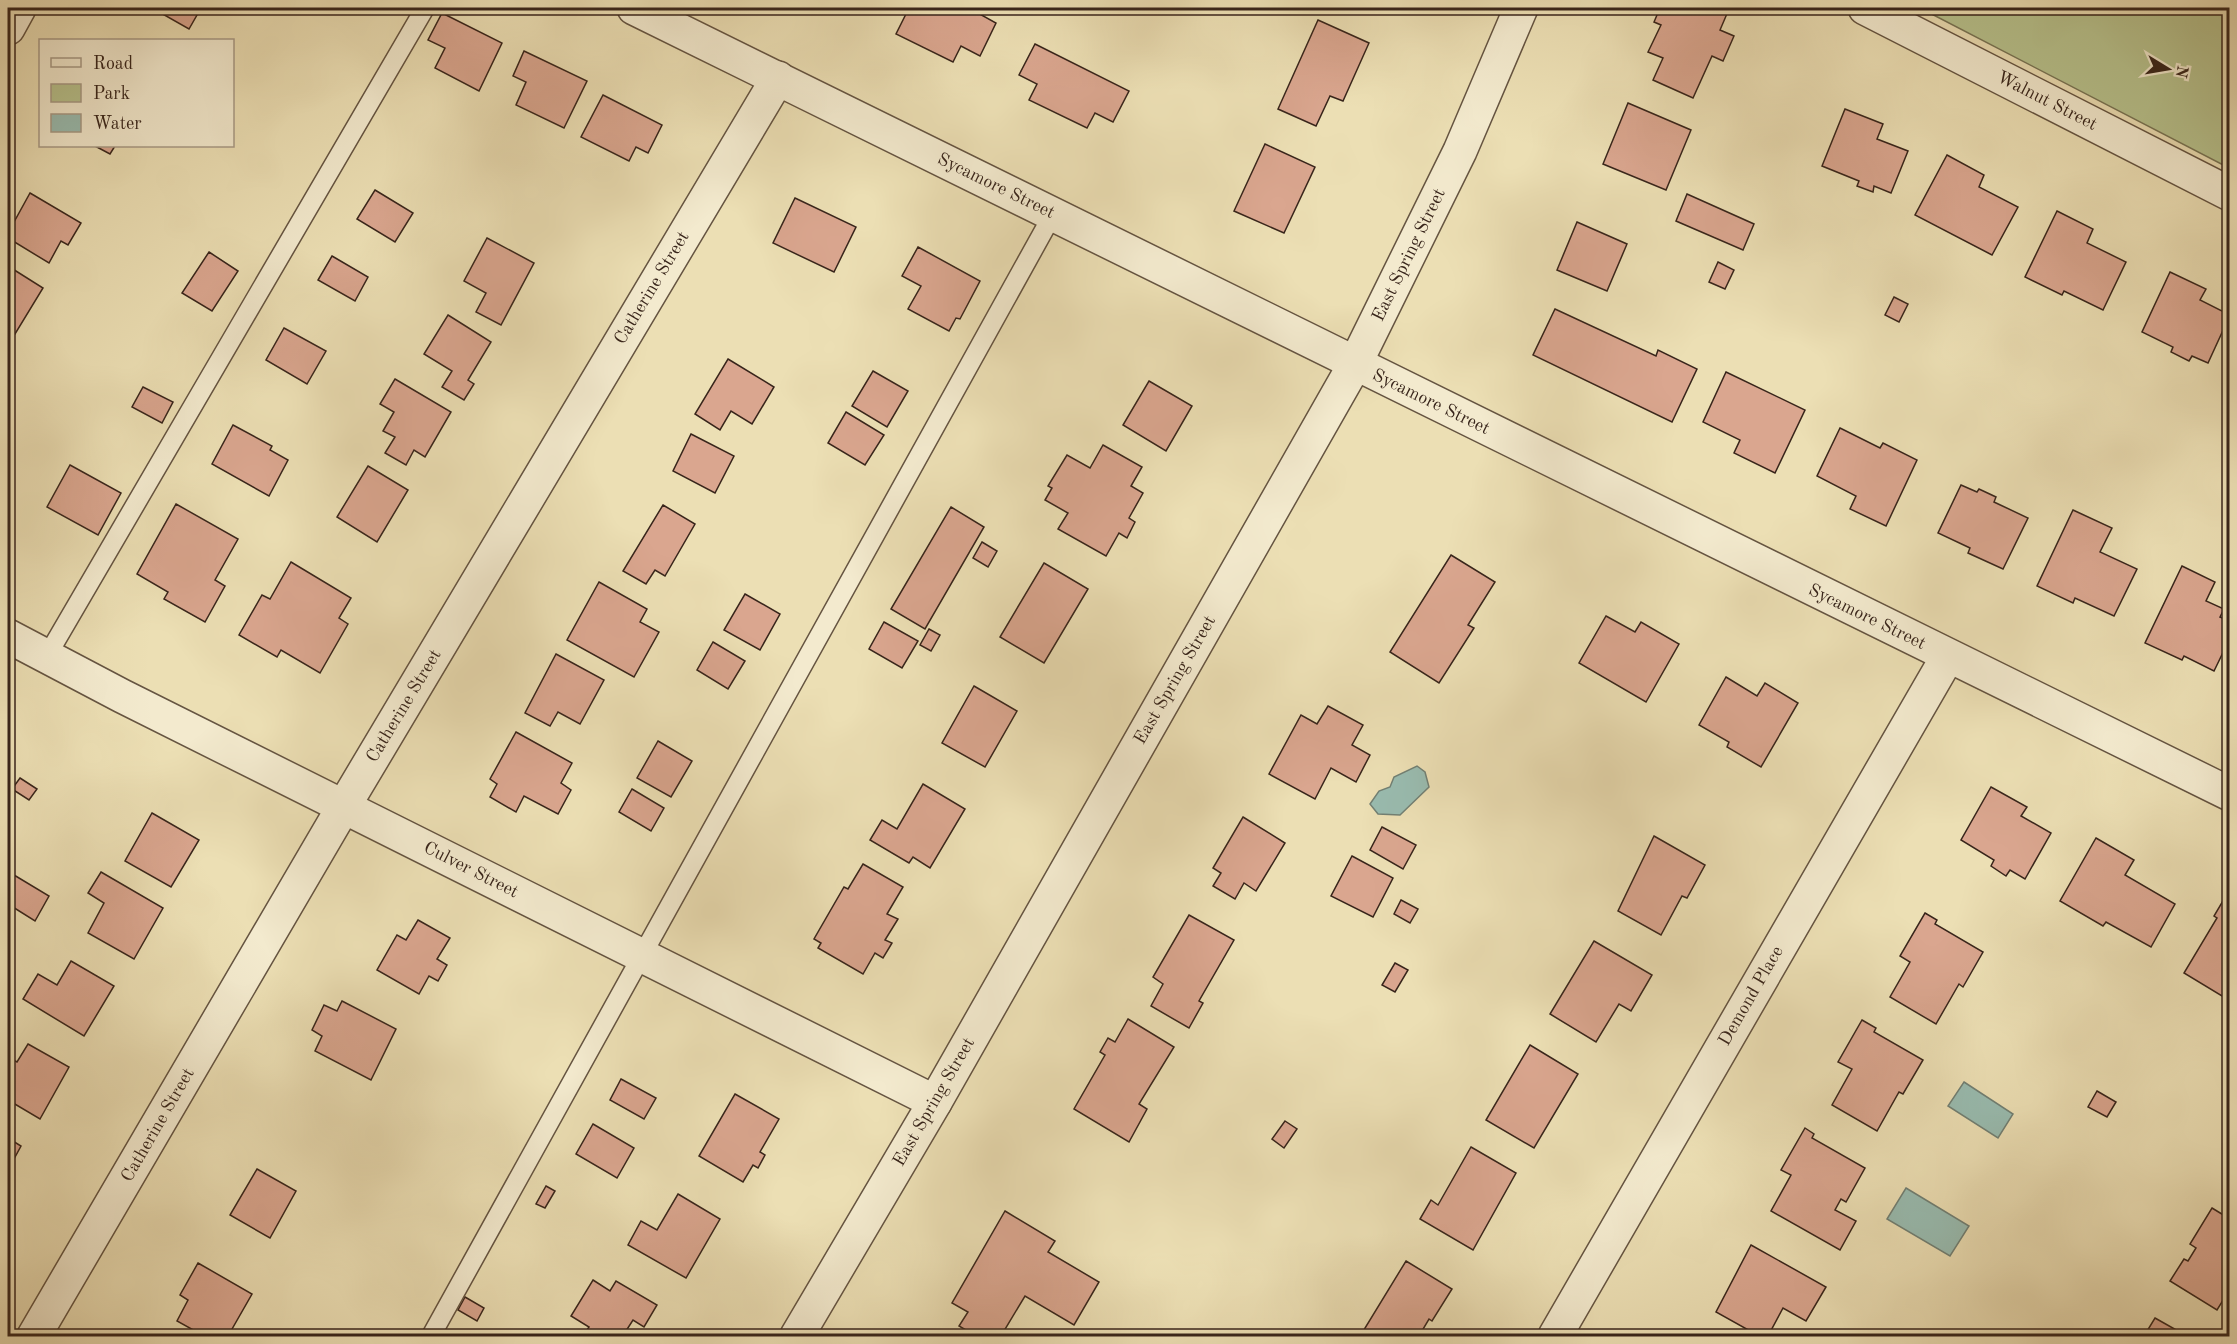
<svg xmlns="http://www.w3.org/2000/svg" width="2237" height="1344" font-family="'Old Standard TT',serif">
  <style>
    .green { fill: #b7c28d; stroke: #787454; stroke-width: 1.5 }
    .water { fill: #99bcb0; stroke: #728074; stroke-width: 1.5 }
    .building { fill: #daa68f; stroke: #38251b; stroke-width: 1.5 }
    .lines { fill: none; stroke-linecap: round; stroke-linejoin: round }
    .lane-casing { stroke: #655441; stroke-width: 21 }
    .street-casing { stroke: #655441; stroke-width: 36 }
    .lane { stroke: #f3eace; stroke-width: 18 }
    .street { stroke: #f3eace; stroke-width: 33 }
    .labels { text-anchor: middle; dominant-baseline: central; stroke-width: 4.5; stroke-linejoin: round; paint-order: stroke }
    .street-label { font-size: 18px; fill: #38251b; stroke: #f3eace }
  </style>
  <rect width="100%" height="100%" fill="#ecdfb4"/>
  <filter id="stains"><feTurbulence type="fractalNoise" baseFrequency=".00333" numOctaves="4"/><feColorMatrix values="0 0 0 0 .2 0 0 0 0 .09 0 0 0 0 .02 0 0 0 .5 -.17"/></filter>
  <radialGradient id="worn" r=".72"><stop offset=".6" stop-color="#630" stop-opacity="0"/><stop offset="1" stop-color="#630" stop-opacity=".3"/></radialGradient>
  <!-- green -->
  <path class="green" d="M1920 8H2229V168Z"/>
  <!-- water -->
  <g class="water">
    <path d="M1417 766 1425 772 1429 787 1400 815 1378 814 1370 804 1379 791 1390 787 1394 777Z"/>
    <path d="M1964 1082 2013 1114 1998 1138 1948 1106Z"/>
    <path d="M1906 1188 1969 1226 1950 1256 1887 1219Z"/>
  </g>
  <!-- building -->
  <g class="building">
    <path d="M152 8H201L189 29Z"/>
    <path d="M909 8H969L996 23 980 56 961 46 953 62 896 34Z"/>
    <path d="M1660 8 1668 12 1670 8 1729 9 1720 30 1734 36 1723 61 1712 56 1693 98 1653 80 1663 58 1648 52 1661 25 1654 22Z"/>
    <path d="M442 13 502 43 479 91 435 68 445 48 428 40Z"/>
    <path d="M1318 20 1369 43 1343 101 1330 96 1316 126 1278 109Z"/>
    <path d="M1035 44 1129 91 1113 122 1095 113 1087 128 1029 100 1037 84 1019 75Z"/>
    <path d="M524 51 587 81 564 128 516 105 526 82 513 76Z"/>
    <path d="M603 95 662 125 648 153 636 147 629 161 581 137Z"/>
    <path d="M1628 103 1691 130 1666 190 1603 164Z"/>
    <path d="M1845 109 1883 124 1877 139 1908 151 1891 193 1874 186 1873 192 1857 186 1859 181 1822 166Z"/>
    <path d="M1265 144 1315 167 1284 233 1234 211Z"/>
    <path d="M95 146H115L110 154Z"/>
    <path d="M1947 155 1984 175 1979 187 2018 207 1992 255 1915 215Z"/>
    <path d="M375 190 413 213 395 242 357 219Z"/>
    <path d="M30 193 81 223 68 245 61 241 49 263 8 238V233Z"/>
    <path d="M1687 194 1754 224 1743 250 1676 221Z"/>
    <path d="M795 198 856 227 834 272 773 243Z"/>
    <path d="M2057 211 2093 229 2087 243 2126 262 2103 310 2064 291 2062 295 2025 277Z"/>
    <path d="M1577 222 1627 244 1607 291 1557 270Z"/>
    <path d="M487 238 534 263 501 325 476 312 486 293 464 281Z"/>
    <path d="M918 247 980 281 960 319 956 318 949 331 908 309 921 286 902 276Z"/>
    <path d="M209 252 238 271 212 311 182 293Z"/>
    <path d="M332 256 368 277 355 301 318 280Z"/>
    <path d="M1718 262 1734 270 1725 289 1709 282Z"/>
    <path d="M8 266 43 288 15 334 8 330Z"/>
    <path d="M2170 272 2206 289 2200 300 2230 315 2208 363 2192 356 2189 361 2171 352 2173 347 2142 332Z"/>
    <path d="M1894 297 1908 304 1899 322 1885 315Z"/>
    <path d="M1555 309 1656 356 1658 350 1697 369 1672 422 1533 355Z"/>
    <path d="M448 315 491 342 468 380 474 384 464 400 442 387 452 371 424 354Z"/>
    <path d="M284 328 326 351 307 384 266 360Z"/>
    <path d="M728 359 774 387 752 424 731 411 720 430 695 414Z"/>
    <path d="M873 371 908 391 887 427 852 406Z"/>
    <path d="M1726 372 1805 410 1775 473 1734 453 1740 440 1703 422Z"/>
    <path d="M395 379 451 412 425 457 414 450 406 465 385 453 395 437 383 431 394 412 380 404Z"/>
    <path d="M1149 381 1192 406 1166 451 1123 425Z"/>
    <path d="M143 387 173 402 162 423 132 407Z"/>
    <path d="M846 412 884 435 865 465 828 443Z"/>
    <path d="M233 425 272 446 270 450 288 460 269 496 212 464Z"/>
    <path d="M1840 428 1880 448 1883 443 1917 460 1886 526 1850 509 1856 496 1817 476Z"/>
    <path d="M691 434 734 456 715 493 673 471Z"/>
    <path d="M1103 445 1142 467 1131 486 1143 493 1129 518 1135 522 1127 538 1119 533 1106 556 1058 529 1068 513 1045 500 1052 488 1048 486 1067 455 1090 468Z"/>
    <path d="M70 465 121 493 98 535 47 507Z"/>
    <path d="M368 466 408 490 377 542 337 517Z"/>
    <path d="M1961 485 1977 492 1979 489 1996 497 1994 502 2028 518 2003 569 1968 553 1970 548 1938 533Z"/>
    <path d="M176 504 238 539 215 580 225 586 205 622 164 599 168 592 137 574Z"/>
    <path d="M663 505 695 524 665 576 655 570 646 584 623 571Z"/>
    <path d="M951 507 984 527 925 629 891 609Z"/>
    <path d="M2073 510 2112 528 2100 552 2137 569 2114 616 2075 598 2073 603 2037 586Z"/>
    <path d="M982 542 997 551 988 567 973 558Z"/>
    <path d="M1451 555 1495 582 1468 625 1474 628 1439 683 1390 652Z"/>
    <path d="M291 562 351 598 339 618 348 624 320 673 281 650 277 657 239 635 262 595 270 599Z"/>
    <path d="M1044 563 1088 589 1044 663 1000 637Z"/>
    <path d="M2182 566 2215 582 2206 601 2224 609 2220 617 2230 621V638L2214 671 2184 656 2182 660 2145 643Z"/>
    <path d="M599 582 647 609 640 622 659 632 634 677 567 640Z"/>
    <path d="M745 594 780 614 760 650 724 630Z"/>
    <path d="M1606 616 1635 632 1641 622 1679 644 1646 702 1579 663Z"/>
    <path d="M884 622 918 641 902 668 869 649Z"/>
    <path d="M929 629 940 635 931 651 920 645Z"/>
    <path d="M713 642 745 661 728 689 697 670Z"/>
    <path d="M556 654 604 680 580 724 558 712 550 726 525 713Z"/>
    <path d="M1726 677 1757 696 1765 683 1798 703 1761 767 1727 747 1729 742 1699 725Z"/>
    <path d="M974 686 1017 711 985 767 942 743Z"/>
    <path d="M1328 706 1363 725 1352 745 1370 755 1356 782 1331 768 1315 799 1269 774 1301 715 1317 724Z"/>
    <path d="M516 732 572 763 561 783 571 790 558 814 524 796 516 812 490 797 497 784 490 779Z"/>
    <path d="M658 741 692 761 671 797 637 778Z"/>
    <path d="M20 778 37 789 29 800 12 789Z"/>
    <path d="M923 784 965 809 930 868 913 857 909 863 870 840 882 820 897 829Z"/>
    <path d="M1991 787 2027 807 2021 816 2051 833 2025 879 2010 870 2006 876 1991 866 1994 860 1961 840Z"/>
    <path d="M632 789 664 808 651 831 619 812Z"/>
    <path d="M152 813 199 840 171 887 125 861Z"/>
    <path d="M1243 817 1285 843 1256 891 1244 883 1235 899 1213 886 1221 873 1213 868Z"/>
    <path d="M1382 827 1416 845 1403 869 1370 850Z"/>
    <path d="M1654 836 1705 865 1687 898 1682 896 1661 935 1618 911Z"/>
    <path d="M2096 838 2134 860 2125 875 2175 904 2151 947 2106 922 2103 926 2060 901Z"/>
    <path d="M1352 856 1393 878 1373 917 1331 896Z"/>
    <path d="M863 864 903 887 887 914 898 919 885 940 892 943 883 958 875 953 863 974 818 948 821 943 814 939 844 887 848 889Z"/>
    <path d="M9 872 49 896 35 921 8 904Z"/>
    <path d="M101 872 163 908 134 959 88 933 104 903 88 893Z"/>
    <path d="M2224 899 2230 903V983L2222 996 2184 973 2217 918 2214 916Z"/>
    <path d="M1401 900 1418 909 1410 923 1394 914Z"/>
    <path d="M1925 913 1937 920 1935 924 1983 952 1963 987 1959 984 1936 1024 1890 997 1910 962 1900 956Z"/>
    <path d="M1189 915 1234 940 1199 1001 1203 1003 1189 1028 1151 1006 1163 984 1153 977Z"/>
    <path d="M418 920 450 938 437 959 447 965 438 981 429 976 419 994 377 970 397 935 406 940Z"/>
    <path d="M1594 941 1652 975 1631 1011 1619 1004 1596 1042 1550 1014Z"/>
    <path d="M71 961 114 986 84 1036 23 999 38 974 57 985Z"/>
    <path d="M1395 963 1408 970 1395 992 1382 985Z"/>
    <path d="M342 1001 396 1029 371 1080 315 1051 322 1036 312 1030 324 1005 337 1011Z"/>
    <path d="M1128 1019 1174 1047 1139 1104 1147 1109 1129 1142 1074 1109 1105 1055 1100 1052 1108 1038 1115 1042Z"/>
    <path d="M1862 1020 1876 1028 1874 1032 1923 1060 1903 1094 1899 1092 1877 1131 1832 1105 1852 1069 1838 1062Z"/>
    <path d="M28 1044 69 1067 40 1119 8 1100V1057L17 1062Z"/>
    <path d="M1530 1045 1578 1074 1534 1148 1486 1120Z"/>
    <path d="M621 1079 656 1098 644 1119 610 1100Z"/>
    <path d="M2097 1091 2116 1102 2107 1117 2088 1107Z"/>
    <path d="M735 1094 779 1119 760 1152 765 1155 758 1168 753 1165 743 1182 699 1156Z"/>
    <path d="M1285 1121 1297 1129 1284 1148 1272 1139Z"/>
    <path d="M593 1124 634 1148 617 1178 576 1154Z"/>
    <path d="M1805 1128 1814 1134 1812 1138 1865 1168 1846 1202 1841 1199 1835 1210 1856 1221 1840 1250 1771 1211 1791 1175 1781 1170Z"/>
    <path d="M8 1138 21 1146 8 1170Z"/>
    <path d="M1471 1147 1516 1173 1473 1250 1420 1219 1431 1200 1438 1205Z"/>
    <path d="M257 1169 296 1191 270 1238 230 1215Z"/>
    <path d="M546 1186 555 1191 545 1208 536 1204Z"/>
    <path d="M678 1194 720 1219 686 1278 628 1245 641 1221 657 1230Z"/>
    <path d="M2212 1208 2230 1219V1289L2217 1310 2170 1281 2184 1259 2188 1261 2196 1248 2190 1244Z"/>
    <path d="M1005 1211 1055 1241 1048 1252 1099 1282 1074 1325 1025 1296 1001 1336H976L959 1326 968 1312 952 1303Z"/>
    <path d="M1751 1245 1826 1287 1806 1321 1783 1308 1768 1336H1759L1716 1312Z"/>
    <path d="M1406 1261 1452 1289 1432 1321 1429 1319 1419 1336H1368L1362 1333Z"/>
    <path d="M198 1263 252 1294 228 1336H204L177 1321 188 1300 180 1295Z"/>
    <path d="M593 1280 610 1291 616 1281 657 1305 644 1327 633 1320 624 1334 629 1336H583L589 1327 571 1316Z"/>
    <path d="M465 1297 484 1308 477 1321 458 1310Z"/>
    <path d="M2155 1318 2187 1336H2144Z"/>
  </g>
  <g class="lines">
    <!-- lane casing -->
    <g class="lane-casing">
      <g id="lane">
        <path d="M47 656 425 8"/>
        <path d="M431 1336 1053 214"/>
      </g>
    </g>
    <!-- street casing -->
    <g class="street-casing">
      <g id="street">
        <path d="M634 8 2230 794"/>
        <path d="M1865 8 2230 194"/>
        <path d="M8 28 19 8"/>
        <path d="M8 636 122 696 935 1102"/>
        <path d="M34 1336 344 806 778 78"/>
        <path d="M797 1336 935 1102 1355 364 1460 151 1521 8"/>
        <path d="M1555 1336 1948 656"/>
      </g>
    </g>
    <!-- lane -->
    <use href="#lane" class="lane"/>
    <!-- street -->
    <use href="#street" class="street"/>
  </g>
  <g class="labels">
    <!-- street labels -->
    <g class="street-label">
      <text transform="translate(2047 101) rotate(27)">Walnut Street</text>
      <text transform="translate(996 186) rotate(26)">Sycamore Street</text>
      <text transform="translate(1409 255) rotate(-64)">East Spring Street</text>
      <text transform="translate(652 288) rotate(-59)">Catherine Street</text>
      <text transform="translate(1431 402) rotate(26)">Sycamore Street</text>
      <text transform="translate(1867 617) rotate(26)">Sycamore Street</text>
      <text transform="translate(1175 680) rotate(-60)">East Spring Street</text>
      <text transform="translate(404 706) rotate(-59)">Catherine Street</text>
      <text transform="translate(471 870) rotate(27)">Culver Street</text>
      <text transform="translate(1751 996) rotate(-60)">Demond Place</text>
      <text transform="translate(934 1102) rotate(-60)">East Spring Street</text>
      <text transform="translate(158 1125) rotate(-60)">Catherine Street</text>
    </g>
  </g>
  <!-- margin -->
  <rect width="2237" height="1344" fill="none" stroke="#ecdfb4" stroke-width="30"/>
  <rect x="9" y="9" width="2219" height="1326" fill="none" stroke="#38251b" stroke-width="3"/>
  <rect x="15" y="15" width="2207" height="1314" fill="none" stroke="#38251b" stroke-width="1.5"/>
  <!-- legend -->
  <rect x="39" y="39" width="195" height="108" fill="#f3eace" stroke="#a89b86" stroke-width="1.5"/>
  <rect x="51" y="58" width="30" height="9" fill="#f3eace" stroke="#a89b86" stroke-width="1.5"/>
  <text x="93" y="69" font-size="18" fill="#38251b">Road</text>
  <rect x="51" y="84" width="30" height="18" fill="#b7c28d" stroke="#a89b86" stroke-width="1.5"/>
  <text x="93" y="99" font-size="18" fill="#38251b">Park</text>
  <rect x="51" y="114" width="30" height="18" fill="#99bcb0" stroke="#a89b86" stroke-width="1.5"/>
  <text x="93" y="129" font-size="18" fill="#38251b">Water</text>
  <!-- north arrow -->
  <g transform="translate(2168 69) rotate(101)" stroke="#f3eace" stroke-width="4.5" paint-order="stroke">
  <path d="M0-4.5L10 22L0 15L-10 22Z" fill="#38251b"/>
  <text y="-9" font-size="16" font-weight="bold" text-anchor="middle" fill="#38251b">N</text>
  </g>
  <rect width="100%" height="100%" filter="url(#stains)"/>
  <rect width="100%" height="100%" fill="url(#worn)"/>
</svg>
